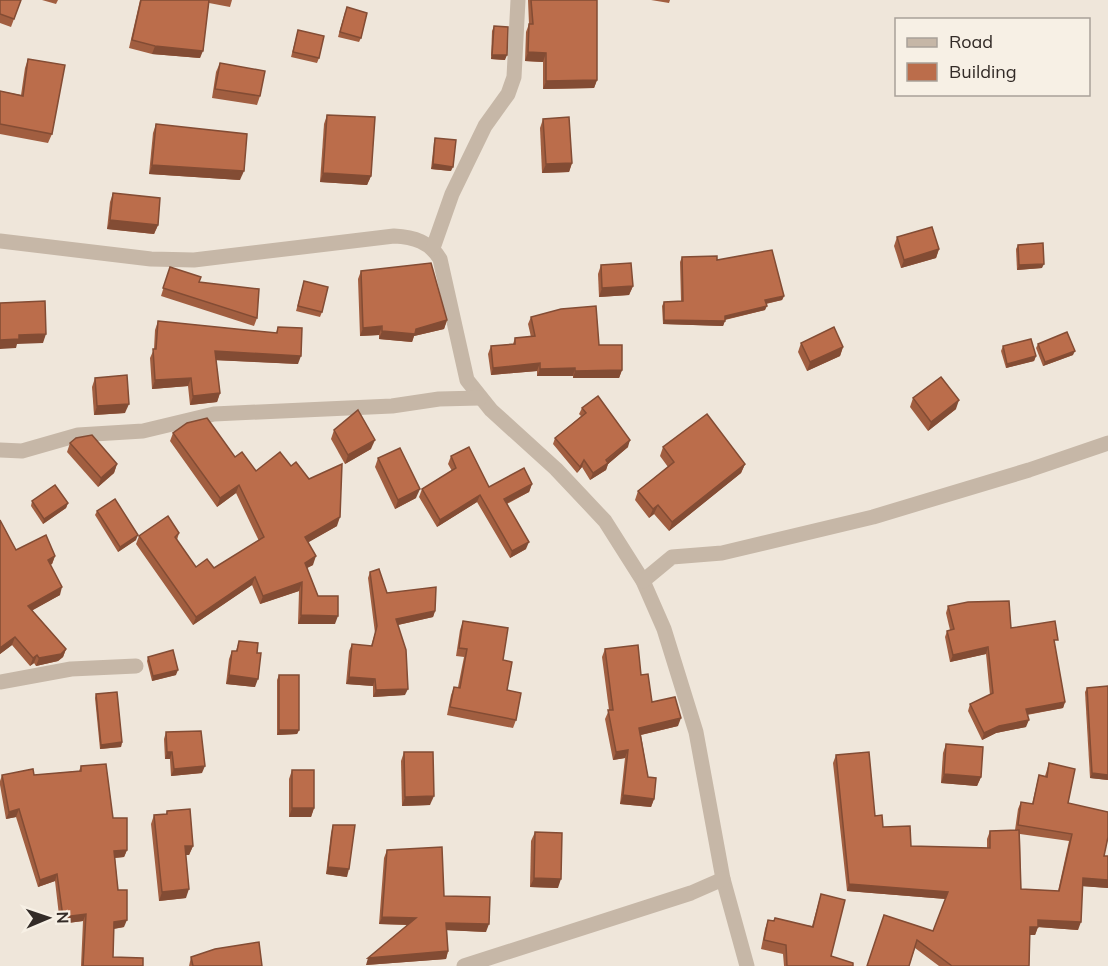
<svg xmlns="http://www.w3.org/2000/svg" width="1108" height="966" font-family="Mulish,sans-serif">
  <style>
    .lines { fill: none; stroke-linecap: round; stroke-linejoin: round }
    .minor { stroke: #c6b7a7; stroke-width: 15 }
    .wall { fill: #a15e40; fill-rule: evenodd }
    .shaded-wall { fill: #834c34 }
    .building { fill: #bb6d4b; stroke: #834c34; stroke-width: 1.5 }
  </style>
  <rect width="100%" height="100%" fill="#efe6da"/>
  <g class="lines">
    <!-- minor -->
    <g class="minor">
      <path d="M0 241 151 259 194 260 394 236C414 237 430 242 440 259L467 380 491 410 556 469 605 521 643 581 664 629 696 732 723 879 747 966"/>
      <path d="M433 248 452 194 485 126 508 94 514 77 518 0"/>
      <path d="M0 450 22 451 78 435 143 431 214 414 392 406 439 399 480 398"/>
      <path d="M643 581 672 557 722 553 873 517 1029 470 1108 443"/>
      <path d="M0 682 71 669 136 666"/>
      <path d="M464 966 691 893 723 879"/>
    </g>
  </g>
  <!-- wall -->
  <g class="wall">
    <path d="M0 0H21L11 27 0 23Z"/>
    <path d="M42 0H58L56 4Z"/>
    <path d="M140 0H232L230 7 209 3 200 58 152 54 129 48Z"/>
    <path d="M528 0H597V80L594 88 543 89V62L525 61 526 32 529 24Z"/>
    <path d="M651 0H670L669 3Z"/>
    <path d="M345 12 361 38 359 42 338 37Z"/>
    <path d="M494 26 505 60 491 59 492 31Z"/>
    <path d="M298 30 319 58 317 63 291 57Z"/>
    <path d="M28 59 52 134 48 143 0 134V91L21 95 25 68Z"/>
    <path d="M220 63 260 96 257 105 212 98 216 72Z"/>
    <path d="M327 115 371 176 367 185 320 182 324 124Z"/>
    <path d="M543 119 572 163 569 172 542 173 540 128Z"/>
    <path d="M156 124 240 180 149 174 153 133Z"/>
    <path d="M435 138 451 171 431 169 434 142Z"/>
    <path d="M113 193 158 225 154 234 107 229 110 202Z"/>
    <path d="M897 237 939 249 936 258 901 268 894 246Z"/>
    <path d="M1018 245 1042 268 1017 270 1016 249Z"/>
    <path d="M682 257 717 260 784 296 782 300 766 304 765 310 725 320 723 326 663 324 662 306 664 302 681 301 680 262Z"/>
    <path d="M601 265 633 286 629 295 599 297 598 274Z"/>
    <path d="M170 267 199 282 257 318 254 326 161 296Z"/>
    <path d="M361 271 447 320 444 329 414 336 412 342 379 339V335L360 336 358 279Z"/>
    <path d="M304 281 322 312 320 317 296 311Z"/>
    <path d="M531 317 599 345 622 370 619 378H573V376H537V371L491 375 488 354 491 346 513 344 515 338 531 337 528 324Z"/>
    <path d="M158 321 276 333 278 327 298 364 216 360 220 393 217 402 190 405 188 386 152 389 150 358 154 349 155 330Z"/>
    <path d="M801 343 843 347 840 356 807 371 798 352Z"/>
    <path d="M1038 344 1073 355 1043 366 1036 348Z"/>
    <path d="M1003 346 1036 356 1034 361 1006 368 1001 351Z"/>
    <path d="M95 378 125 413 94 415 92 387Z"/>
    <path d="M913 398 956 409 928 431 910 407Z"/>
    <path d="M582 408 628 447 608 464 606 470 590 480 582 467 577 473 553 444 555 438 581 416 579 414Z"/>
    <path d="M334 430 371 449 345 464 331 439Z"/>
    <path d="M173 433 235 457 337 526 308 542 313 565 307 568 318 596 335 624H298L299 591 260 604 252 585 193 625 136 544 139 536 179 533 177 540 196 567 214 568 259 541 236 493 217 507 170 441Z"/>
    <path d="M70 443 117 464 114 473 98 487 67 452Z"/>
    <path d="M663 447 745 464 741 473 669 531 654 514 649 518 635 500 638 491 668 467 660 456Z"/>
    <path d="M451 456 489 487 532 484 529 492 507 504 526 549 510 558 477 502 437 527 419 497 422 489 452 471 448 464Z"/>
    <path d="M378 458 416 498 395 509 375 467Z"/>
    <path d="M32 501 68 503 66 508 43 524 31 506Z"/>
    <path d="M97 511 136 540 118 552 95 515Z"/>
    <path d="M0 520 16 550 55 556 52 564 50 565 60 595 32 610 66 649 63 657 58 661 36 666 34 663 30 666 12 645 0 654Z"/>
    <path d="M370 572 387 593 435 611 433 617 398 625 405 695 373 697V686L346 684 349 651 352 644 371 646 375 633 368 578Z"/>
    <path d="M948 606 1011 628 1055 646 1065 702 1063 708 1027 715 1026 727 996 733 982 740 968 711 970 704 990 695 986 654 950 662 945 637 947 631 950 630 946 613Z"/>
    <path d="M463 621 503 660 507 690 516 720 513 728 447 715 451 695 454 687H458L464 657 456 656 460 630Z"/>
    <path d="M239 641 257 653 255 687 226 684 229 659 232 651H236Z"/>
    <path d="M605 649 641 675 652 702 678 726 641 735 648 777 654 799 651 807 620 804 625 758 613 760 605 719 609 710 602 657Z"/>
    <path d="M148 657 176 675 152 681 147 661Z"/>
    <path d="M279 675 299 730 297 734 277 735V680Z"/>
    <path d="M1087 688 1108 780 1090 778 1085 692Z"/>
    <path d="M96 694 122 742 121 747 100 749 95 698Z"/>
    <path d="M166 732 202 773 171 776 170 759H165L164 739Z"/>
    <path d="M946 744 981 777 977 786 941 783 943 753Z"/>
    <path d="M404 752 430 805 402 806 401 761Z"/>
    <path d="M836 755 883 827 911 846 987 848V839L990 831 1015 830 1018 809 1021 802 1032 804 1037 783 1039 775 1045 776 1049 763 1068 803 1104 856H1108V888L1083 886 1078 930 1038 927 1035 935H1030L1029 966H939L915 948 909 966H867L884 915 933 931 946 899 847 891 833 763ZM1020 834 1069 841 1058 891 1021 889Z"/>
    <path d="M81 766 113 818 127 850 124 857 115 858 118 890 124 927 114 929 113 957 143 966H81L83 921 60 924 55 881 38 887 16 817 6 819 0 785V781L2 775H34L79 771Z"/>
    <path d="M292 770 314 808 311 817H289V779Z"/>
    <path d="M167 811 193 846 189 855H186V898L159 901 151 824 154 815 166 814Z"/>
    <path d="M333 825 347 877 326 874 331 833Z"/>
    <path d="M535 832 558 888 530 887 531 841Z"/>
    <path d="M387 850 444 896 486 932 447 930 448 951 446 959 366 965 407 925 379 924 384 858Z"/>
    <path d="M821 894 831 956 853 966H784L783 954 761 949 765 929 768 920 812 926Z"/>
    <path d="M191 957 262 966H189Z"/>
  </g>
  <!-- shaded-wall -->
  <g class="shaded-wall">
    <path d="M155 46 203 51 200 58 152 54Z"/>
    <path d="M528 52 546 53 543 62 525 61Z"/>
    <path d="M492 55H507L505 60 491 59Z"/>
    <path d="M597 80 594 88 543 89 546 81Z"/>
    <path d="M572 163 569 172 542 173 546 164Z"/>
    <path d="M433 164 453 167 451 171 431 169Z"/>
    <path d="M152 165 244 171 240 180 149 174Z"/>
    <path d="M323 173 371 176 367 185 320 182Z"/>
    <path d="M110 220 158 225 154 234 107 229Z"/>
    <path d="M939 249 936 258 901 268 904 260Z"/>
    <path d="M1044 264 1042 268 1017 270 1019 265Z"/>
    <path d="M633 286 629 295 599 297 602 288Z"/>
    <path d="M784 296 782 300 764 304 765 300Z"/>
    <path d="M767 306 765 310 723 320 725 316Z"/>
    <path d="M447 320 444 329 414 336 412 342 379 339 382 331 416 329Z"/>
    <path d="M664 320 725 321 723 326 663 324Z"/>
    <path d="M382 326 379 335 360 336 363 328Z"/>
    <path d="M46 334 43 343 17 344 16 348 0 349V340L19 335Z"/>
    <path d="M843 347 840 356 807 371 810 362Z"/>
    <path d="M215 351 301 356 298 364 212 360Z"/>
    <path d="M1075 351 1073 355 1043 366 1045 362Z"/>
    <path d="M1036 356 1034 361 1006 368 1007 364Z"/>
    <path d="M540 363 537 371 491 375 493 368Z"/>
    <path d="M575 368 573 376H537L540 369Z"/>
    <path d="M622 370 619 378H573L575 371Z"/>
    <path d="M191 378 188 386 152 389 155 380Z"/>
    <path d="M220 393 217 402 190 405 193 396Z"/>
    <path d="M959 400 956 409 928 431 931 422Z"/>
    <path d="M129 404 125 413 94 415 97 406Z"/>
    <path d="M375 440 371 449 345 464 348 455Z"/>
    <path d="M630 440 628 447 608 464 606 470 590 480 593 473Z"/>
    <path d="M584 460 582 467 577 473 580 467Z"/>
    <path d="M117 464 114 473 98 487 101 478Z"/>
    <path d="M745 464 741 473 669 531 672 522Z"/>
    <path d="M532 484 529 492 501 506 504 499Z"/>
    <path d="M239 485 236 493 217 507 220 498Z"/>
    <path d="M420 489 416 498 395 509 398 500Z"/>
    <path d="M480 495 477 502 437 527 440 520Z"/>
    <path d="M68 503 66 508 43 524 44 519Z"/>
    <path d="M658 505 654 514 649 518 653 509Z"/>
    <path d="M340 517 337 526 302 546 305 537Z"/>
    <path d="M138 535 136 540 118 552 120 547Z"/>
    <path d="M529 542 526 549 510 558 512 551Z"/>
    <path d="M55 556 52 564 45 567 48 560Z"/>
    <path d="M316 556 313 565 301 571 305 563Z"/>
    <path d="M255 577 252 585 193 625 196 617Z"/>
    <path d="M302 582 299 591 260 604 263 596Z"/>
    <path d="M62 587 60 595 26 614 28 606Z"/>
    <path d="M435 611 433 617 393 626 396 619Z"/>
    <path d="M301 615 338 616 335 624H298Z"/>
    <path d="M15 637 12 645 0 654V648Z"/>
    <path d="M988 647 986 654 950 662 953 655Z"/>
    <path d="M66 649 63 657 58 661 36 666 39 658Z"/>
    <path d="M37 655 34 663 30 666 33 658Z"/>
    <path d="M178 670 176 675 152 681 153 676Z"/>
    <path d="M229 675 258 679 255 687 226 684Z"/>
    <path d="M349 677 375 679 373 686 346 684Z"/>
    <path d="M408 689 405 695 373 697 376 690Z"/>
    <path d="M1065 702 1063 708 1024 715 1026 709Z"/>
    <path d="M681 718 678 726 636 736 639 728Z"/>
    <path d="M1029 720 1026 727 996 733 982 740 984 733 999 726Z"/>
    <path d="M279 730H299L297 734 277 735Z"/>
    <path d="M122 742 121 747 100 749 101 745Z"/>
    <path d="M628 750 625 758 613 760 616 752Z"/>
    <path d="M167 752H172L170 759H165Z"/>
    <path d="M205 766 202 773 171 776 174 769Z"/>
    <path d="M1092 773 1108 775V780L1090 778Z"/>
    <path d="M944 774 981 777 977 786 941 783Z"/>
    <path d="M623 795 654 799 651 807 620 804Z"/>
    <path d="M434 796 430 805 402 806 405 797Z"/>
    <path d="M292 808H314L311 817H289Z"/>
    <path d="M19 809 16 817 6 819 9 812Z"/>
    <path d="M185 846H193L189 855H182Z"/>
    <path d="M127 850 124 857 112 858 114 851Z"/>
    <path d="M328 867 349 869 347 877 326 874Z"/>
    <path d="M57 874 55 881 38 887 40 880Z"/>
    <path d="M534 878 561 879 558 888 530 887Z"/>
    <path d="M1083 878 1108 880V888L1080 886Z"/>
    <path d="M849 884 948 892 946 899 847 891Z"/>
    <path d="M189 889 186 898 159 901 162 892Z"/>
    <path d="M86 914 83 921 60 924 63 917Z"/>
    <path d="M382 917 416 918 414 925 379 924Z"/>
    <path d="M127 920 124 927 112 929 114 922Z"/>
    <path d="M1038 920 1081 922 1078 930 1038 927 1035 935H1027L1030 927Z"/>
    <path d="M446 923 489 924 486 932 443 930Z"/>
    <path d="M448 951 446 959 366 965 368 958Z"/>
  </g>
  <!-- building -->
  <g class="building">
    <path d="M0 0H21L14 19 0 14Z"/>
    <path d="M141 0H209L203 51 155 46 132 40Z"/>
    <path d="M531 0H597V80L546 81V53L528 52 529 24H533Z"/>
    <path d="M347 7 367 13 361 38 340 32Z"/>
    <path d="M494 26 508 27 507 55H492Z"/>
    <path d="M298 30 324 36 319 58 293 52Z"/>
    <path d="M28 59 65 65 52 134 0 124V91L23 96Z"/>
    <path d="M220 63 265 71 260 96 215 89Z"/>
    <path d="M327 115 375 117 371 176 323 173Z"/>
    <path d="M569 117 572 163 546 164 543 119Z"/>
    <path d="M156 124 247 134 244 171 152 165Z"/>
    <path d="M435 138 456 140 453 167 433 164Z"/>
    <path d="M113 193 160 198 158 225 110 220Z"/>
    <path d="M932 227 939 249 904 260 897 237Z"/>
    <path d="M1043 243 1044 264 1019 265 1018 245Z"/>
    <path d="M772 250 784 296 765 300 767 306 725 316V321L664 320V302L683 301 682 257 717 256V260Z"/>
    <path d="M431 263 447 320 416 329 415 334 382 331V326L363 328 361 271Z"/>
    <path d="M631 263 633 286 602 288 601 265Z"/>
    <path d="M170 267 201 277 199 282 259 289 257 318 163 288Z"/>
    <path d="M304 281 328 287 322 312 298 306Z"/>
    <path d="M45 301 46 334 19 335V339L0 340V303Z"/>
    <path d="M596 306 599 345H622V370L575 371V368L540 369V363L493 368 491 346 515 344V338L535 336 531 317 561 309Z"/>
    <path d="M158 321 277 333 278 327 302 328 301 356 215 351 220 393 193 396 191 378 155 380 153 349H156Z"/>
    <path d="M834 327 843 347 810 362 801 343Z"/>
    <path d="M1067 332 1075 351 1045 362 1038 344Z"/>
    <path d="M1031 339 1036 356 1007 364 1003 346Z"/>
    <path d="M127 375 129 404 97 406 95 378Z"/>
    <path d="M941 377 959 400 931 422 913 398Z"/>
    <path d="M598 396 630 440 606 460 608 463 593 473 584 460 580 467 555 438 586 413 582 408Z"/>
    <path d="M358 410 375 440 348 455 334 430Z"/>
    <path d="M707 414 745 464 672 522 658 505 653 509 638 491 674 462 663 447Z"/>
    <path d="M207 418 235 457 242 452 256 471 280 452 291 466 296 462 309 479 342 464 340 517 305 537 316 556 305 563 318 596H338V616L301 615 302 582 263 596 255 577 196 617 139 536 168 516 179 533 175 537 196 567 207 559 214 568 264 537 239 485 220 498 173 433 187 423Z"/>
    <path d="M92 435 117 464 101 478 70 443 76 438Z"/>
    <path d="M469 447 489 487 524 468 532 484 504 499 529 542 512 551 480 495 440 520 422 489 456 468 451 456Z"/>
    <path d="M400 448 420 489 398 500 378 458Z"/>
    <path d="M55 485 68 503 44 519 32 501Z"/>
    <path d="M115 499 138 535 120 547 97 511Z"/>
    <path d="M0 520 16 550 46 535 55 556 48 560 62 587 28 606 66 649 61 654 39 658 37 655 33 658 15 637 0 648Z"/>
    <path d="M379 569 387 593 436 587 435 611 396 619 406 650 408 689 376 690 375 679 349 677 352 644 372 646 377 626 370 572Z"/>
    <path d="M1009 601 1011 628 1055 621 1058 640H1054L1065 702 1026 709 1029 720 999 726 984 733 970 704 993 693 988 647 953 655 947 631 954 629 948 606 968 602Z"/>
    <path d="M463 621 508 628 503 660 512 662 507 690 521 693 516 720 450 707 454 687 460 688 467 649 459 648Z"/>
    <path d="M239 641 258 643 257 653H261L258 679 229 675 232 651H237Z"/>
    <path d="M638 645 641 675 648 674 652 702 675 697 681 718 639 728 648 777 656 778 654 799 623 795 628 750 616 752 608 710H613L605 649Z"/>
    <path d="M173 650 178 670 153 676 148 657Z"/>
    <rect x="279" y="675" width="20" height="55"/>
    <path d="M1108 686V775L1092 773 1087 688Z"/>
    <path d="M117 692 122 742 101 745 96 694Z"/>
    <path d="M201 731 205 766 174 769 172 752H167L166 732Z"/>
    <path d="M946 744 983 747 981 777 944 774Z"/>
    <path d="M404 752H433L434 796 405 797Z"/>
    <path d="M869 752 875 816 882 815 883 827 910 826 911 846 990 848V831L1019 830 1021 889 1059 891 1072 834 1018 825 1021 802 1033 804 1039 775 1047 777 1049 763 1075 769 1068 803 1108 812V837L1104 856H1108V880L1083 878 1081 922 1038 920V927H1030L1029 966H952L917 940 909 966H867L884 915 933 931 948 892 849 884 836 755Z"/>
    <path d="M106 764 113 818H127V850L114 851 118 890H127V920L114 922 113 957 143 958V966H83L86 914 63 917 57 874 40 880 19 809 9 812 2 775 33 769 34 775 81 771V766Z"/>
    <rect x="292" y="770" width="22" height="38"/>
    <path d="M190 809 193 846H185L189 889 162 892 154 815 167 814V811Z"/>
    <path d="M333 825H355L349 869 328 867Z"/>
    <path d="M535 832 562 833 561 879 534 878Z"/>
    <path d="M442 847 444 896 490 897 489 924 446 923 448 951 368 958 416 918 382 917 387 850Z"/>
    <path d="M821 894 845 900 831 956 853 963V966H787L786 945 764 940 768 920 774 921 775 918 813 927Z"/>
    <path d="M259 942 262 966H193L191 957 215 949Z"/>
  </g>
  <!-- legend -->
  <rect x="895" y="18" width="195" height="78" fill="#f7f0e5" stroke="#a9a199" stroke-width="1.5"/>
  <rect x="907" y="38" width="30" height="9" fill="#c6b7a7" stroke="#a9a199" stroke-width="1.5"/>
  <text x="949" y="48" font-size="18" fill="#332b27">Road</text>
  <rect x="907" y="63" width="30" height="18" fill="#bb6d4b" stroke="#a9a199" stroke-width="1.5"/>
  <text x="949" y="78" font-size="18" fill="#332b27">Building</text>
  <!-- north arrow -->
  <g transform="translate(48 918) rotate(88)" stroke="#f7f0e5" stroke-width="4.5" paint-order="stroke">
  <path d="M0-4.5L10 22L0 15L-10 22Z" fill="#332b27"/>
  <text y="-9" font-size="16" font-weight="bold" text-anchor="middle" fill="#332b27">N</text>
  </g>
</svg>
